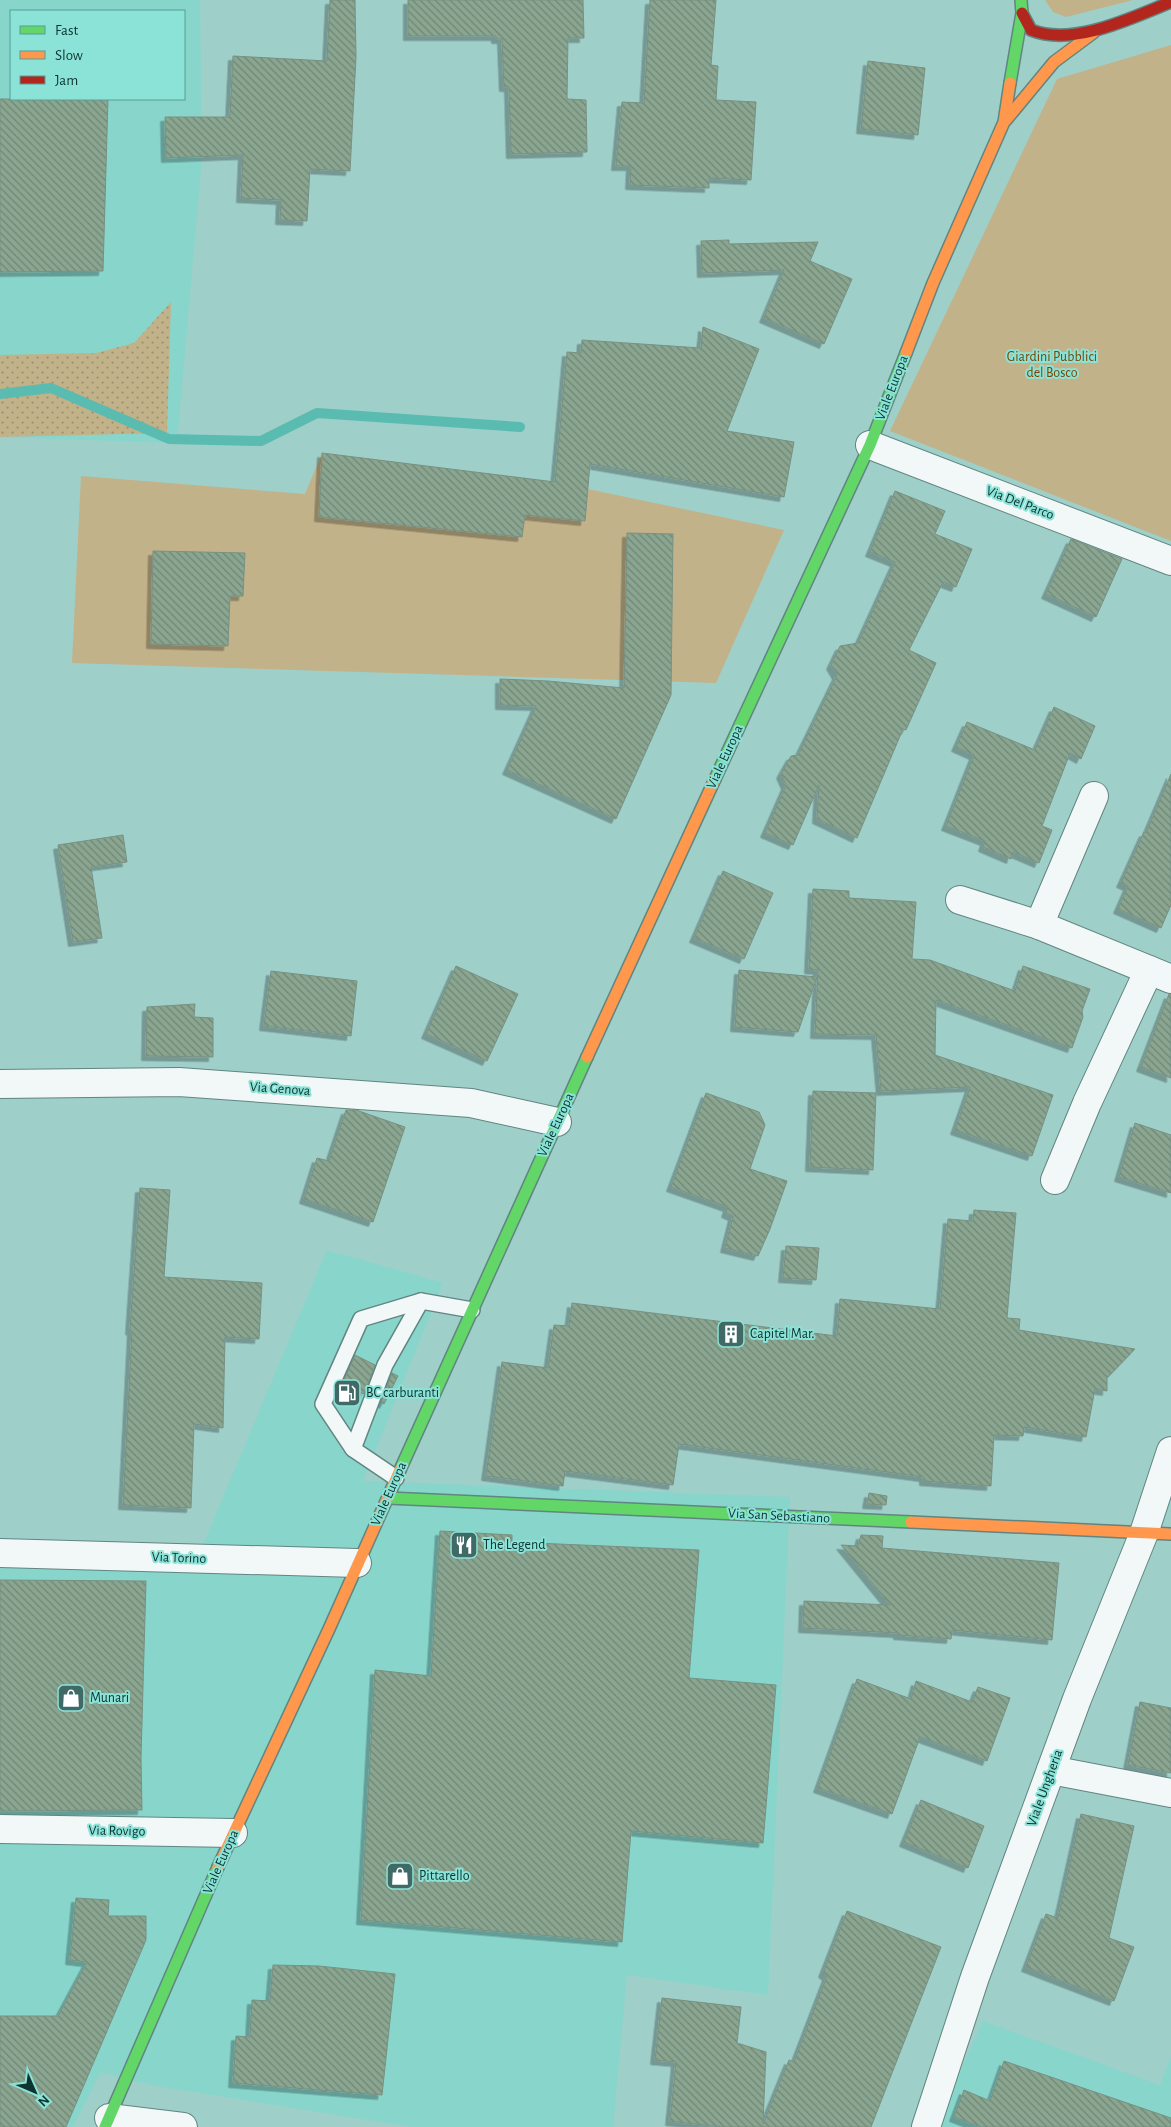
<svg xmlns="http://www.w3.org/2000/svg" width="1171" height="2127" font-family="'Alegreya Sans',sans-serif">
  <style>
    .built { fill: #88d5cc; fill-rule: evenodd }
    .grass { fill: url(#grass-dots) }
    .green { fill: #c2b289 }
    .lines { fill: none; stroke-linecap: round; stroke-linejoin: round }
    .stream { stroke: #5abbb1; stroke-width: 10 }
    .building { fill: url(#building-back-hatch); stroke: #779183; filter: url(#shadow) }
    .lane-casing { stroke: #618581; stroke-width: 18 }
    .street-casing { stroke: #618581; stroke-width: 30 }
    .fast-casing { stroke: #618581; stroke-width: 14 }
    .slow-casing { stroke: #618581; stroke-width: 14 }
    .jam-casing { stroke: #618581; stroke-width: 14 }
    .lane { stroke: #f1f8f7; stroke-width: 15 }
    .street { stroke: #f1f8f7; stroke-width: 28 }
    .fast { stroke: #63d668; stroke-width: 11 }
    .slow { stroke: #ff974d; stroke-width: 11 }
    .jam { stroke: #b3261e; stroke-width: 11 }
    .labels { text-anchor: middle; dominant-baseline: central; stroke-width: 4; stroke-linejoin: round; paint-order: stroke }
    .park-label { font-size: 14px; fill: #784705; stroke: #8be3d8 }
    .street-label { font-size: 14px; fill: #0d3430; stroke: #8be3d8 }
    .poi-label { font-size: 14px; fill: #0d3430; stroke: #8be3d8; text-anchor: start }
  </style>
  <defs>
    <pattern id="grass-dots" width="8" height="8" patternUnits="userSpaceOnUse" patternTransform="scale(1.25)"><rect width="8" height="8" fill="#c2b289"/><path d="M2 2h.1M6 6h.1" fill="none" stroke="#9c9270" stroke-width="1.8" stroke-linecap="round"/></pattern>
    <pattern id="building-back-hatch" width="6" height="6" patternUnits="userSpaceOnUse" patternTransform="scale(1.25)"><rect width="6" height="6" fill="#8aa590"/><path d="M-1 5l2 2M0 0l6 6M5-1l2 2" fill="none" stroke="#6f8776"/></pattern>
    <filter id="shadow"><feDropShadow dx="-4.5" dy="4.5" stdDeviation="0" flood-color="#0004"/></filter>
  </defs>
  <rect width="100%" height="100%" fill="#9fcfc9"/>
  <!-- built -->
  <g class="built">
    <path d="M0 0H200L202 157 177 443 0 437ZM11 11H184V99H11Z"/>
    <path d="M327 1250 443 1283 363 1481 790 1497 768 1995 627 1975 613 2127H412L150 2085 101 2072 73 2127H0V1559L202 1547Z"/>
    <path d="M983 2021 1160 2085 1171 2056V2127H935Z"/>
  </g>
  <!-- grass -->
  <path class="grass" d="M171 302 167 433 0 437V355L96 353 134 343Z"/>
  <!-- green -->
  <g class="green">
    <path d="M1045 0H1133L1066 17 1053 12Z"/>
    <path d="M1171 45V541L890 431 1057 79Z"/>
    <path d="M322 453 554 482 784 530 716 683 72 663 81 476 305 494Z"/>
  </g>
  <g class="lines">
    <!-- stream -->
    <path class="stream" d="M0 394 51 388 169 439 261 441 317 413 520 427"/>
  </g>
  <!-- building -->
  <g class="building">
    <path d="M330 0H355L356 57 350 171 310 169 307 221 280 220 281 200 241 198 243 155 166 158 165 117H230L233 56 327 61Z"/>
    <path d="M408 0H583L584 38H568L567 99 586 100 587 152 511 154 509 87H504L502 39H496V36H408Z"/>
    <path d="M650 0H716L711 65 718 66 716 100 756 102 751 180 709 178V188L630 185 631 166H616L622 102 644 103Z"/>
    <path d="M868 61 925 68 918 135 861 129Z"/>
    <path d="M0 99H108L103 271 0 272Z"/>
    <path d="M729 240V244L818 242 810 261 852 279 824 344 764 318 784 270 702 273 701 241Z"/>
    <path d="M703 327 759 349 727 431 794 442 784 497 590 464 585 521 525 515 522 537 319 517 322 453 555 482 567 352 581 353 582 340 701 348Z"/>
    <path d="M895 491 945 511 935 534 972 549 956 587 943 582 909 650 936 663 906 730 903 729 857 838 817 819 819 785 793 845 765 833 786 785 781 774 791 756 798 755 837 675 831 665 840 646 858 643 895 562 870 552Z"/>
    <path d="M627 533 673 534 671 695 616 819 507 770 536 706 500 705V679L548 681 624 688Z"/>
    <path d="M1071 539 1122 559 1096 617 1046 594Z"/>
    <path d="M153 551 245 553 243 596H230L228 646 151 644Z"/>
    <path d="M1054 707 1095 726 1081 759 1070 753 1042 826 1052 830 1039 863 1013 852 1011 859 983 847 985 841 946 826 974 755 956 747 967 722 1035 750Z"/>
    <path d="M1171 774V905L1161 928 1118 909 1128 886 1121 883 1144 832 1146 833Z"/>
    <path d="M123 835 127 862 91 867 102 938 73 942 58 845Z"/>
    <path d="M723 871 773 893 744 959 694 938Z"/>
    <path d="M813 889 849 891V898L916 902 912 959 930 960 1015 991 1023 966 1090 989 1082 1011 1083 1017 1072 1048 936 1000 935 1055 1053 1095 1032 1156 955 1130 970 1087 881 1091 876 1035 815 1034 818 970 809 969Z"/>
    <path d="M456 966 518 994 487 1061 426 1034Z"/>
    <path d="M739 970 817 977 798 1032 735 1027Z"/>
    <path d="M271 971 357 981 351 1036 264 1026Z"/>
    <path d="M1169 994 1171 995V1078L1141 1067Z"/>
    <path d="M195 1004 194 1017 213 1018V1057L146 1056 147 1007Z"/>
    <path d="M813 1091 876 1093 873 1170 810 1167Z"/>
    <path d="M706 1093 759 1112 765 1125 750 1169 787 1181 770 1229 758 1256 725 1248 733 1216 726 1213 728 1207 671 1187Z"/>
    <path d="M346 1110H356L405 1127 373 1222 304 1199 317 1158 329 1161Z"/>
    <path d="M1135 1123 1171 1135V1193L1119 1177Z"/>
    <path d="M140 1188 170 1190 164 1277 262 1283 259 1339 225 1337 223 1428 194 1424 191 1508 123 1505 132 1331 130 1330Z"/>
    <path d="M974 1210 1016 1213 1007 1318 1020 1319 1019 1330 1135 1349 1107 1378V1391L1095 1389 1086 1437 1024 1427 1023 1436 994 1435 991 1486 924 1481V1477L679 1444 673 1485 565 1471 563 1486 486 1476 502 1362 548 1368 554 1325 569 1326 572 1303 837 1336 840 1299 940 1309 948 1219 973 1221Z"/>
    <path d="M786 1246 819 1248 816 1280 783 1278Z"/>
    <path d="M355 1355 375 1365 364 1394 342 1384Z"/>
    <path d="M392 1373 398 1376 384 1404 381 1402Z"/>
    <path d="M869 1493 887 1496 886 1505 867 1504Z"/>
    <path d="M440 1531 512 1535V1542L699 1550 689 1678 776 1685 763 1843 631 1831 622 1942 361 1920 375 1670 431 1676Z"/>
    <path d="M861 1535 883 1536 882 1548 1059 1563 1052 1640 952 1630 951 1639 898 1635V1633L803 1628 804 1601 890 1605 841 1545 858 1546Z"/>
    <path d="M0 1580 146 1581 141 1758 142 1810 0 1811Z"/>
    <path d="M857 1679 911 1699 916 1681 972 1702 978 1687 1010 1698 987 1761 920 1737 892 1814 818 1788Z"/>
    <path d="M1140 1702 1171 1708V1773L1128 1765Z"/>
    <path d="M921 1800 984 1826 968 1868 904 1842Z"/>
    <path d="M1081 1814 1134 1826 1109 1938 1134 1947 1114 2001 1026 1967 1046 1914 1058 1918Z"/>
    <path d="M76 1898 109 1900 108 1916H146V1940L66 2127H0V2016H58L87 1962 70 1960Z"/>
    <path d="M847 1911 941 1947 871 2127H722L670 2121 676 2062 655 2060 662 1998 741 2007 737 2043 766 2052 763 2124 789 2060 794 2062 827 1976 823 1973Z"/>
    <path d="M273 1965 319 1966 395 1974 382 2095 233 2083 236 2036 250 2037 252 2000 270 2001Z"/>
    <path d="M1004 2061 1171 2118V2127H981L954 2117 964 2090 990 2101Z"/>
  </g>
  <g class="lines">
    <!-- lane casing -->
    <g class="lane-casing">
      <g id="lane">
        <path d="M353 1449 323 1404 361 1319 421 1301"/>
        <path d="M396 1478 353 1449 385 1365 421 1301 472 1310"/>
      </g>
    </g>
    <!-- street casing -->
    <g class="street-casing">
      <g id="street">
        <path d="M870 445 1171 561"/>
        <path d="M960 900 1039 925 1171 979"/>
        <path d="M1039 925 1094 796"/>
        <path d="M0 1084 179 1082 471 1103 557 1122"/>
        <path d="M1055 1180 1087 1103 1149 970"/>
        <path d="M0 1553 357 1563"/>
        <path d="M1051 1770 1171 1793"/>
        <path d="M0 1829 233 1833"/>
        <path d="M109 2118 183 2127"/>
        <path d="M926 2127 975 1977 1077 1699 1144 1533 1171 1451"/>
      </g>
    </g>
    <!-- fast casing -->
    <g class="fast-casing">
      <g id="fast">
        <path d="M1010 83 1022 13 1021 0"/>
        <path d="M715 779 870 445 906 353"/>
        <path d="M400 1470 587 1057"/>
        <path d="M388 1498 911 1522"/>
        <path d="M105 2127 218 1867"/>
      </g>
    </g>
    <!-- slow casing -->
    <g class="slow-casing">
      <g id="slow">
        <path d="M1006 120 1054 62 1093 33"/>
        <path d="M906 353 933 283 1004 122 1010 83"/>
        <path d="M587 1057 715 779"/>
        <path d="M911 1522 1171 1534"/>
        <path d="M218 1867 329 1629 400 1470"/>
      </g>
    </g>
    <!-- jam casing -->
    <g class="jam-casing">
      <path id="jam" d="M1022 13 1031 30C1073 47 1131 18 1171 2"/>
    </g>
    <!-- lane -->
    <use href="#lane" class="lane"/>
    <!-- street -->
    <use href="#street" class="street"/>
    <!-- fast -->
    <use href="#fast" class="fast"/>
    <!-- slow -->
    <use href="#slow" class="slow"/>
    <!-- jam -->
    <use href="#jam" class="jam"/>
  </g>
  <!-- icons -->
  <defs>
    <g id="building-square" transform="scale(1.4375)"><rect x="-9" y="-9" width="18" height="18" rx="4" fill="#406a66" stroke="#8be3d8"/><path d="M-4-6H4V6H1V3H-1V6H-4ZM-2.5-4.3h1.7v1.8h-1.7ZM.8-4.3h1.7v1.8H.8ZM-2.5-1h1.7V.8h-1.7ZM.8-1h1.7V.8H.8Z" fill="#fff"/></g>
    <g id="fuel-square" transform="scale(1.4375)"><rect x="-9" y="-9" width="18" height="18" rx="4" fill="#406a66" stroke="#8be3d8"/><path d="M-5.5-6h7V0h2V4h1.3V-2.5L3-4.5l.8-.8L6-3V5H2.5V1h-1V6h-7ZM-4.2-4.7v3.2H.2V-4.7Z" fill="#fff"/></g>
    <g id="restaurant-square" transform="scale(1.4375)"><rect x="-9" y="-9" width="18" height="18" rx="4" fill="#406a66" stroke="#8be3d8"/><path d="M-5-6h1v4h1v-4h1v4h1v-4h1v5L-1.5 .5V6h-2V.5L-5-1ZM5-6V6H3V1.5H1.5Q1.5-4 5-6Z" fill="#fff"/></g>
    <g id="shop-square" transform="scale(1.4375)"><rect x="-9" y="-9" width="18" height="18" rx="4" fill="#406a66" stroke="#8be3d8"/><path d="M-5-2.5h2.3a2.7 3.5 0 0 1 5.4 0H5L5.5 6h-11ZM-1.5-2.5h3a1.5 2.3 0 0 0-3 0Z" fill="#fff"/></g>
  </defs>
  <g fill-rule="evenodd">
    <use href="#building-square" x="731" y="1334"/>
    <use href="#fuel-square" x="347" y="1393"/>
    <use href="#restaurant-square" x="464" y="1545"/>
    <use href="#shop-square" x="71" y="1698"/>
    <use href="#shop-square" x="400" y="1876"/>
  </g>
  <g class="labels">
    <!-- park labels -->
    <g class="park-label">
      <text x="1052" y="357">Giardini Pubblici<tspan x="1052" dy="16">del Bosco</tspan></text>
    </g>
    <!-- street labels -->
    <g class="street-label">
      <text transform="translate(892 388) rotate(-69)">Viale Europa</text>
      <text transform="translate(1020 503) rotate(21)">Via Del Parco</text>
      <text transform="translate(725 757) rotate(-65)">Viale Europa</text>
      <text transform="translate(280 1089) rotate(4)">Via Genova</text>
      <text transform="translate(556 1125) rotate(-65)">Viale Europa</text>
      <text transform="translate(389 1494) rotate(-66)">Viale Europa</text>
      <text transform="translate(779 1516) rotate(3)">Via San Sebastiano</text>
      <text transform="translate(179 1558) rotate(2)">Via Torino</text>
      <text transform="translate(1045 1788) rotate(-70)">Viale Ungheria</text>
      <text transform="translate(117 1831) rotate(1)">Via Rovigo</text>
      <text transform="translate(221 1862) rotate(-66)">Viale Europa</text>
    </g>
    <!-- poi labels -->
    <g class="poi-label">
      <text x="750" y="1334">Capitel Mar.</text>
      <text x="366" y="1393">BC carburanti</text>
      <text x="483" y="1545">The Legend</text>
      <text x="90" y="1698">Munari</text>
      <text x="419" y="1876">Pittarello</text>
    </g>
  </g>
  <!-- legend -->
  <rect x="10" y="10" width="175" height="90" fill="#8be3d8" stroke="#599d95"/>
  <rect x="20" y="26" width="25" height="8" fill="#63d668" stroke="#599d95"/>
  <text x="55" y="35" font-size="15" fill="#0d3430">Fast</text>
  <rect x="20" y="51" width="25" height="8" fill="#ff974d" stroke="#599d95"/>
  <text x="55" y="60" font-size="15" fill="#0d3430">Slow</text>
  <rect x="20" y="76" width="25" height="8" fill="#b3261e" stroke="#599d95"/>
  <text x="55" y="85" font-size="15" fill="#0d3430">Jam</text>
  <!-- north arrow -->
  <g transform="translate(35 2092) rotate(135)" stroke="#8be3d8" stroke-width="4" paint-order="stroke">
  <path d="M0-4L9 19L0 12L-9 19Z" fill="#0d3430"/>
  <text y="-8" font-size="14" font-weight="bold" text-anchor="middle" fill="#0d3430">N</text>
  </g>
</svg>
